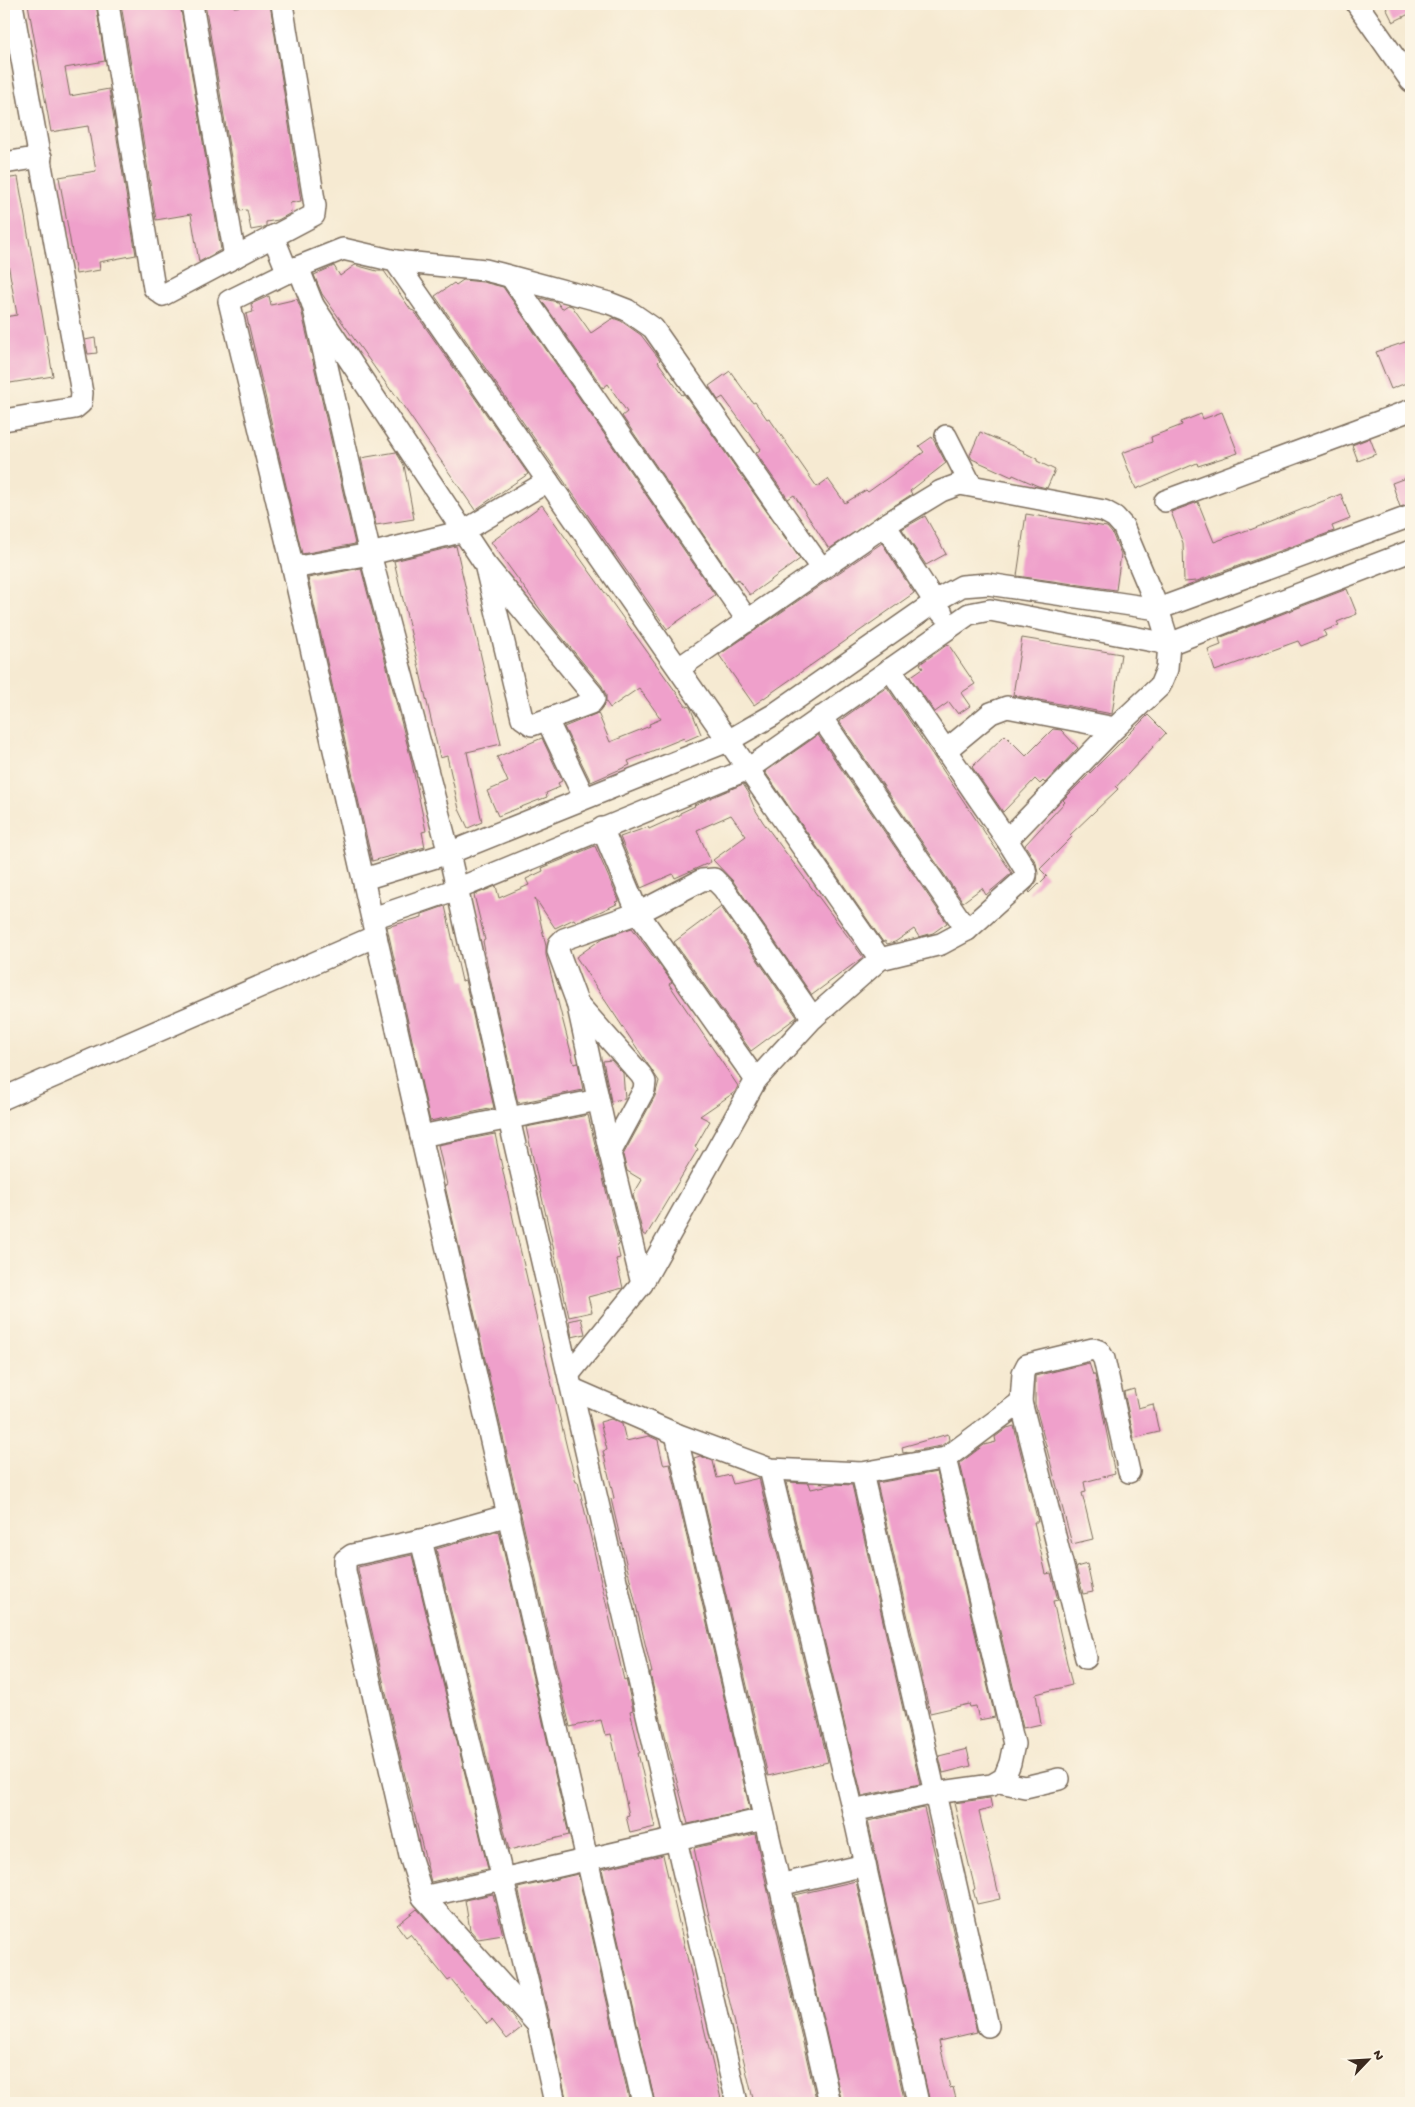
<svg xmlns="http://www.w3.org/2000/svg" width="1415" height="2107" font-family="'Gochi Hand',sans-serif">
  <style>
    .building { fill: #efa0cb }
    .lines { fill: none; stroke-linecap: round; stroke-linejoin: round }
    .minor-casing { stroke: #7c6d5d; stroke-width: 24 }
    .minor { stroke: #fff; stroke-width: 21 }
  </style>
  <rect width="100%" height="100%" fill="#fcf5e5"/>
  <filter id="ink" filterUnits="userSpaceOnUse"><feTurbulence type="fractalNoise" baseFrequency=".02" numOctaves="2"/><feDisplacementMap in="SourceGraphic" scale="10" xChannelSelector="R" yChannelSelector="G"/><feConvolveMatrix kernelMatrix="1 2 1 2 8 2 1 2 1" color-interpolation-filters="sRGB"/></filter>
  <filter id="wash" filterUnits="userSpaceOnUse"><feTurbulence type="fractalNoise" baseFrequency=".0096" numOctaves="4" result="noise"/><feDisplacementMap in="SourceGraphic" scale="20" xChannelSelector="R" yChannelSelector="G"/><feGaussianBlur stdDeviation="1.12" result="paint"/><feColorMatrix in="noise" values="0 0 0 0 0 0 0 0 0 0 0 0 0 0 0 0 0 1.4 0 .05"/><feComposite in="paint" operator="in"/></filter>
  <g filter="url(#wash)">
    <rect width="100%" height="100%" fill="#f6ead2"/>
    <g id="blocks">
      <!-- building -->
      <g class="building">
        <path d="M28 4H96L105 61 65 68 70 96 109 89 136 255 99 262 100 270 76 274 59 177 96 171 88 126 51 132Z"/>
        <path d="M121 4H180L221 250 199 262 191 214 156 220Z"/>
        <path d="M205 4H233L234 7 270 4 301 201 290 203 291 213 278 220 266 222V226L262 228 251 230 247 210 240 211Z"/>
        <path d="M1394 4H1411V13L1393 22 1386 8Z"/>
        <path d="M18 177 53 376 4 384V317L17 315 4 240V179Z"/>
        <path d="M355 265 377 271H384L411 310 414 311 528 474 475 510 392 390V392L322 294 314 275 334 266 340 276Z"/>
        <path d="M463 280 483 282 503 287 715 595 667 629 435 296 454 283 456 285Z"/>
        <path d="M269 296 271 305 297 299 301 309 355 544 302 554 246 314 253 312 251 304Z"/>
        <path d="M540 298 557 302 562 309 568 305 572 306 591 333 613 318 621 321 641 335 660 360 658 362 682 395 684 394 800 559 750 595 738 579 735 581 622 416 627 412 608 384 603 388Z"/>
        <path d="M95 338 97 353 88 354 85 340Z"/>
        <path d="M1411 340V381L1391 389 1376 352Z"/>
        <path d="M730 371 753 403 755 402 767 419 769 418 817 487 828 479 845 503 866 490 868 492 924 452 919 446 932 437 946 463 910 491 912 494 829 549 794 495 788 499 756 453 761 449 723 397 718 400 709 386Z"/>
        <path d="M1222 412 1238 453 1198 466 1197 463 1136 489 1122 453 1152 442 1151 437 1182 425 1181 422 1201 414 1203 419Z"/>
        <path d="M980 432 1024 451 1023 452 1037 459V461L1055 470 1047 488 1038 486 1013 475 1012 477 972 459 970 455Z"/>
        <path d="M1370 438 1376 454 1358 461 1352 445Z"/>
        <path d="M396 452 404 465 414 519 376 525 361 458Z"/>
        <path d="M1411 476V504L1400 507 1392 483Z"/>
        <path d="M1341 494 1350 519 1332 526 1334 531 1197 581 1184 582 1183 543 1171 512 1198 502 1214 542 1250 529V530Z"/>
        <path d="M542 505 661 671 686 706 690 707 701 734 685 741 684 738 628 761 630 765 591 782 564 727 598 713 610 742 650 726 649 724 661 719 639 688 610 708 606 702V695L602 686 547 619 491 542Z"/>
        <path d="M1026 514 1107 527 1112 533 1121 554 1116 590 1017 576Z"/>
        <path d="M925 516 946 554 926 565 902 529Z"/>
        <path d="M882 543 914 593 754 705 719 655Z"/>
        <path d="M456 546 501 744 467 752 482 822 468 828 459 809 447 756 440 758 394 561Z"/>
        <path d="M361 568 411 759 426 831 422 832 425 847 372 861 308 578Z"/>
        <path d="M1347 589 1357 614 1337 622 1339 625 1324 631 1326 636 1301 646 1298 641 1215 671 1208 650 1221 645 1219 638Z"/>
        <path d="M1022 638 1121 654 1112 714 1013 695Z"/>
        <path d="M948 644 975 684 961 693 970 706 958 714 949 702 935 712 910 677 923 668 920 664Z"/>
        <path d="M887 687 1012 873 986 895 982 888 963 902 839 721Z"/>
        <path d="M1148 715 1166 733 1116 787 1118 789 1070 835 1072 837 1040 869 1047 876 1030 893 1029 892 1037 881 1038 873 1036 863 1025 845 1065 802 1063 800Z"/>
        <path d="M1053 729 1061 730 1078 748 1045 783 1043 781 1040 784 1035 779 1003 812 972 767 1005 735 1026 756Z"/>
        <path d="M818 735 947 923 933 933 919 937 914 929 895 942 887 944 885 941 883 942 765 772Z"/>
        <path d="M542 738 562 781 558 783 560 787 546 793 547 797 498 816 487 791 508 782 497 757Z"/>
        <path d="M743 784 750 795H749L755 809 763 822 863 957 812 995 733 881 713 860 746 836 731 815 697 830 711 862 675 878 673 874 641 888 620 837 648 827 649 829 680 815V813L695 806 694 805Z"/>
        <path d="M595 846 619 901 615 902 617 904 586 918 576 922 574 919 555 928 535 898 546 946V955L574 1064 578 1063 583 1090 518 1103 489 974 483 941 485 940 474 895 496 886 499 898 529 885 526 879 543 871 542 868Z"/>
        <path d="M445 906 462 981 465 980 494 1108 430 1121 387 927 422 917V914Z"/>
        <path d="M721 907 797 1017 751 1051 674 942Z"/>
        <path d="M632 928 672 982 669 984 738 1086 735 1092 700 1116 710 1121 695 1147 698 1149 646 1236 643 1234 633 1195 642 1180 627 1171 623 1155 655 1096 659 1081 576 957 603 938Z"/>
        <path d="M611 1060 623 1073 625 1099 611 1101 603 1061Z"/>
        <path d="M588 1115 619 1245H617L620 1258 616 1259 623 1288 588 1297 592 1312 569 1317 526 1127Z"/>
        <path d="M495 1134 514 1223 567 1448 576 1482H578L624 1680 626 1679 633 1710 630 1711 640 1753H638L655 1827 630 1833 626 1816 629 1815 611 1734 605 1735 601 1720 570 1727 445 1186 447 1185 438 1145Z"/>
        <path d="M581 1318 585 1334 572 1337 569 1321Z"/>
        <path d="M1089 1363 1093 1375H1095L1115 1474 1084 1482 1086 1492 1082 1493 1093 1539 1072 1544 1035 1404V1376Z"/>
        <path d="M1134 1389 1138 1408 1153 1404 1159 1432 1134 1438 1124 1392Z"/>
        <path d="M611 1419 622 1424 626 1441 649 1436 658 1440 663 1463 664 1465 670 1464 750 1810 688 1824 657 1704 650 1673H652L611 1499 614 1498 603 1451 607 1450 600 1422Z"/>
        <path d="M1014 1426 1038 1522H1034L1046 1574 1051 1573 1058 1600 1053 1601 1072 1685 1036 1694 1041 1724 1023 1728 960 1463 984 1445 996 1442 995 1437 1007 1428Z"/>
        <path d="M948 1434 949 1440 941 1446 903 1453 902 1447Z"/>
        <path d="M700 1456 713 1461 717 1478 730 1475 733 1484 759 1478 828 1762 768 1776 694 1458Z"/>
        <path d="M937 1472 995 1717 979 1720 976 1706 970 1707 969 1704 930 1713 877 1483Z"/>
        <path d="M786 1482 809 1483 811 1489 834 1484 852 1485 920 1784 862 1796Z"/>
        <path d="M499 1531 569 1835 509 1850 436 1549Z"/>
        <path d="M412 1555 488 1869 431 1882 403 1768 358 1570V1567Z"/>
        <path d="M1087 1564 1093 1592 1083 1594 1076 1567Z"/>
        <path d="M967 1749 971 1766 943 1773 939 1756Z"/>
        <path d="M990 1798 992 1808 979 1812 1000 1899 977 1904 973 1890 975 1889 954 1803Z"/>
        <path d="M924 1808 977 2032 939 2041 950 2088 953 2087 957 2103H930L868 1821Z"/>
        <path d="M755 1834 767 1887 817 2103H754L705 1899 694 1848Z"/>
        <path d="M663 1855 694 1986 722 2103H655L602 1869Z"/>
        <path d="M578 1874 630 2103H567L550 2022 518 1888Z"/>
        <path d="M856 1881 905 2103H842L795 1895Z"/>
        <path d="M493 1894 503 1935 478 1939 470 1930 465 1900Z"/>
        <path d="M417 1909 496 1996 521 2028 507 2039 492 2020 487 2024 451 1979 448 1981 410 1934 406 1937 397 1925Z"/>
      </g>
    </g>
  </g>
  <g filter="url(#ink)">
    <use href="#blocks" fill-opacity="0" stroke="#7c6d5d" stroke-width="1"/>
    <g class="lines">
      <!-- minor casing -->
      <g class="minor-casing">
        <g id="minor">
          <path d="M108 4 154 288 163 295 314 215 315 206 282 4"/>
          <path d="M192 4 235 257"/>
          <path d="M1357 4 1411 81"/>
          <path d="M4 163 41 157"/>
          <path d="M273 236 288 273"/>
          <path d="M395 261 485 270 501 274 609 303 627 310 653 328 821 568"/>
          <path d="M298 267 313 305 485 564 592 694 594 699 591 703 532 725 522 718 485 564"/>
          <path d="M511 277 748 621"/>
          <path d="M313 305 370 554 449 853 509 1119 737 2103"/>
          <path d="M4 420 75 408 81 403 82 393 12 4"/>
          <path d="M946 436 971 485"/>
          <path d="M1165 501 1411 410"/>
          <path d="M885 525 942 613"/>
          <path d="M293 568 370 554 464 531 548 481"/>
          <path d="M679 668 885 525 941 491 960 484 1104 511 1115 517 1123 526 1158 609 1169 644 1167 669 1160 686 1115 728 1007 840"/>
          <path d="M821 717 967 930"/>
          <path d="M547 720 584 797"/>
          <path d="M945 751 991 713 1007 707 1115 728"/>
          <path d="M602 828 638 913 756 1080"/>
          <path d="M364 879 449 853 728 741 773 715 942 597 962 586 988 584 1158 609 1411 516"/>
          <path d="M373 918 457 889 748 769 969 614 990 610 1169 644 1411 551"/>
          <path d="M577 1003 641 1075 645 1082 644 1090 610 1153"/>
          <path d="M4 1098 376 936"/>
          <path d="M421 1136 598 1100"/>
          <path d="M642 1284 610 1153 577 1002 558 951 559 944 564 939 638 913 702 880 714 879 723 888 813 1018"/>
          <path d="M569 1374 642 1284 756 1080 813 1018 880 959 941 944 967 930 1024 879 1026 875 1025 869 1007 840 890 669"/>
          <path d="M573 1389 676 1434 770 1469 862 1473 946 1458 1021 1402 1023 1373 1027 1365 1093 1349 1099 1351 1104 1359 1129 1472"/>
          <path d="M1021 1402 1086 1658"/>
          <path d="M676 1434 830 2103"/>
          <path d="M770 1469 853 1811 918 2103"/>
          <path d="M862 1473 988 2026"/>
          <path d="M509 1515 421 1540 352 1555 345 1560V1571L410 1856 423 1897 538 2025"/>
          <path d="M421 1540 538 2025 555 2103"/>
          <path d="M999 1782 1025 1787 1059 1779"/>
          <path d="M853 1811 935 1793 992 1785 1004 1778 1010 1763 1014 1744 946 1458"/>
          <path d="M779 1885 865 1865"/>
          <path d="M423 1897 764 1819"/>
          <path d="M643 2103 421 1136 293 568 229 301 298 267 343 249 395 261 880 959"/>
        </g>
      </g>
      <!-- minor -->
      <use href="#minor" class="minor"/>
    </g>
  </g>
  <!-- margin -->
  <rect width="1415" height="2107" fill="none" stroke="#fcf5e5" stroke-width="20"/>
  <!-- north arrow -->
  <g transform="translate(1368 2060) rotate(65)" stroke="#fcf5e5" stroke-width="4" paint-order="stroke">
  <path d="M0-4L9 19L0 12L-9 19Z" fill="#3b2a1e"/>
  <text y="-8" font-size="14" font-weight="bold" text-anchor="middle" fill="#3b2a1e">N</text>
  </g>
</svg>
